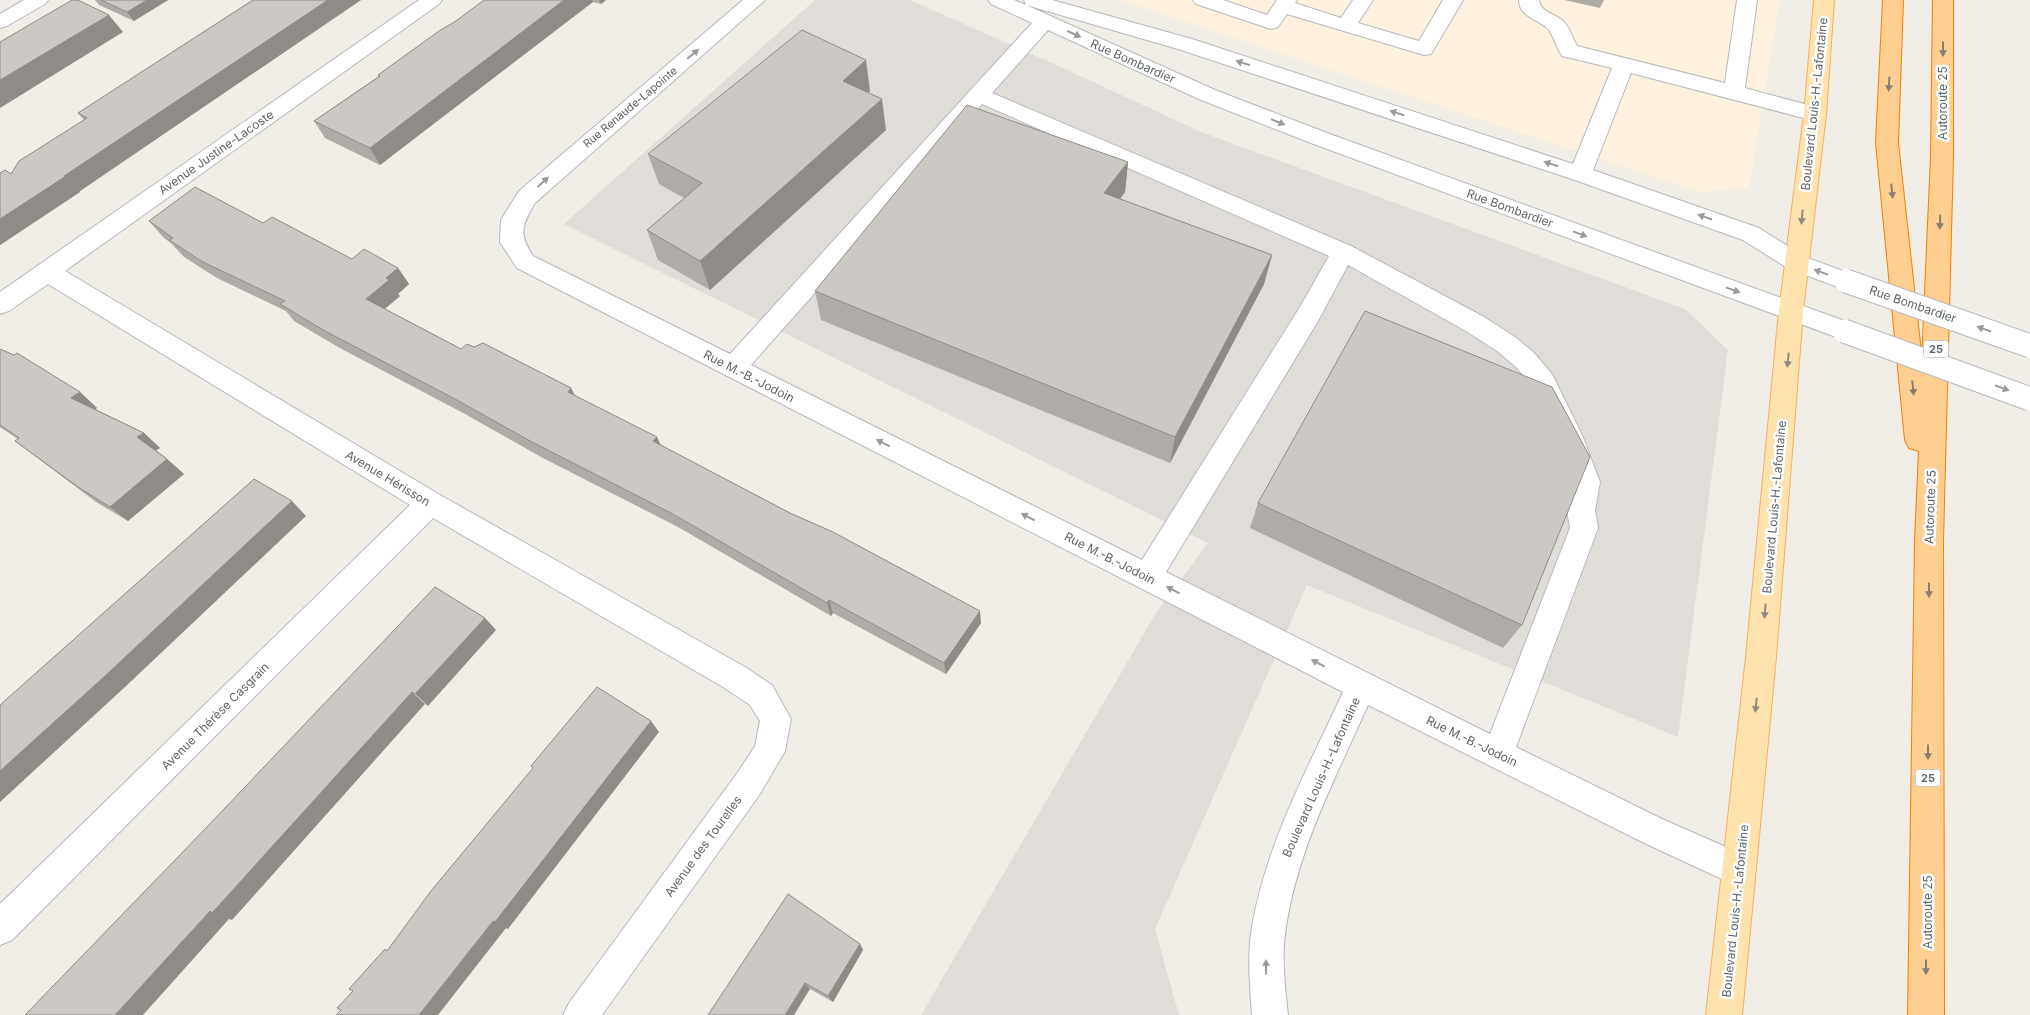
<svg xmlns="http://www.w3.org/2000/svg" width="2030" height="1015" font-family="Inter,sans-serif">
  <style>
    .commercial { fill: #fff1df }
    .industrial { fill: #e0ddd9 }
    .lines { fill: none; stroke-linecap: round; stroke-linejoin: round }
    .minor-casing { stroke: #b5b9bc; stroke-width: 2 }
    .major-casing { stroke: #f9ae58; stroke-width: 2 }
    .highway-casing { stroke: #f97c00; stroke-width: 2 }
    .minor { fill: #fff; fill-rule: evenodd }
    .major { fill: #ffe3af; fill-rule: evenodd }
    .highway { fill: #ffce91; fill-rule: evenodd }
    .minor-bridge-casing { stroke: #b5b9bc; stroke-width: 25; stroke-linecap: butt }
    .minor-bridge { stroke: #fff; stroke-width: 23 }
    .wall { fill: #afaca8 }
    .shaded-wall { fill: #8f8c88 }
    .building { fill: #ccc8c3; stroke: #8f8c88 }
    .oneway { fill: #969b9d }
    .oneway2 { fill: #867f72 }
    .oneway3 { fill: #8e8b7d }
    .labels { text-anchor: middle; dominant-baseline: central; stroke-width: 5; stroke-linejoin: round; paint-order: stroke }
    .far-street-label { font-size: 11px; fill: #5e6568; stroke: #fff }
    .shield { fill: #fff; stroke: #8e9395; stroke-width: 1 }
    .shield-label { font-size: 11px; font-weight: bold; fill: #5e6568 }
    .street-label { font-size: 12px; fill: #5e6568; stroke: #fff }
  </style>
  <rect width="100%" height="100%" fill="#f1ede7"/>
  <!-- commercial -->
  <path class="commercial" d="M1119 0H1780L1749 188 1699 192Z"/>
  <!-- industrial -->
  <path class="industrial" d="M815 0H910L1063 68 1201 132 1685 309 1728 350 1678 737 1307 585 1155 929 1179 1015H921L1156 613 1208 543 564 224Z"/>
  <g class="lines">
    <!-- minor casing -->
    <g class="minor-casing">
      <g id="minor">
        <path d="M24 0H48L45 4 7 26 0 28V14Z"/>
        <path d="M419 0H442L439 4 65 271 440 495 745 667 772 685 791 719 785 751 760 794 602 1015H563L569 1003 738 772 755 746 760 721 750 705 723 687 433 518 12 940 0 945V904L410 505 48 284 9 311 0 314V292Z"/>
        <path d="M743 0H765L535 203C522 225 518 233 533 256L730 354 1032 23 991 4 988 0H1014L1026 5 1024 0H1052L1192 39 1573 164 1612 68 1562 56C1557 48 1554 38 1549 30 1541 20 1519 18 1519 0H1539C1541 13 1555 13 1563 21 1569 26 1573 39 1577 46L1725 83 1737 0H1757L1745 88 1823 109 1826 114 1823 119 1815 121 1631 73 1593 170 1759 228 1805 257 1854 275 1858 281 1854 287 1846 290 1789 269 1743 240 1572 179 1178 49 1026 5 1215 90 1327 133 1853 324 1856 331 1853 338 1844 340 1311 143 1201 100 1048 30 992 93 1351 246 1484 317 1515 337 1534 353 1552 374 1582 435 1600 482 1595 510 1598 528 1516 747 1662 819 1751 858 1756 870 1751 882 1739 887 1640 841 1368 705C1336 777 1298 848 1286 927 1281 957 1285 986 1288 1015H1252C1250 986 1247 956 1252 927 1266 844 1308 768 1343 692L517 268 500 242 501 220 519 191ZM982 104 1329 256 1300 307 1142 560 751 365ZM1348 265 1466 331 1497 351 1516 367 1533 387 1556 435 1569 468 1572 482 1567 510 1570 528 1490 734 1166 572 1318 321Z"/>
        <path d="M1193 0H1223L1267 15 1277 0H1297L1295 3 1341 18 1353 0H1373L1358 23 1419 41 1443 0H1463L1431 54 1424 55 1287 14 1278 27 1271 29 1196 4Z"/>
      </g>
    </g>
    <!-- major casing -->
    <g class="major-casing">
      <path id="major" d="M1814 0H1834L1826 114 1803 311 1776 657 1742 1015H1706L1746 657 1779 311 1804 114Z"/>
    </g>
    <!-- highway casing -->
    <g class="highway-casing">
      <path id="highway" d="M1883 0H1903L1898 143 1922 361 1931 156 1933 0H1953V156L1943 541 1944 1015H1908L1915 541 1919 451 1909 448 1905 440 1876 143Z"/>
    </g>
    <!-- minor -->
    <use href="#minor" class="minor"/>
    <!-- major -->
    <use href="#major" class="major"/>
    <!-- highway -->
    <use href="#highway" class="highway"/>
    <!-- minor-bridge casing -->
    <g class="minor-bridge-casing">
      <g id="minor-bridge">
        <path d="M1846 281 2030 346"/>
        <path d="M1844 331 2030 399"/>
      </g>
    </g>
    <!-- minor-bridge -->
    <use href="#minor-bridge" class="minor-bridge"/>
  </g>
  <!-- wall -->
  <g class="wall">
    <path d="M95 0H168L134 21 99 5Z"/>
    <path d="M253 0H361L80 191V192L0 245V173L11 174 84 120 78 113Z"/>
    <path d="M484 0H606L601 4 593 2 576 13 380 165 325 138 314 121 379 76 378 75 456 21Z"/>
    <path d="M1564 0H1604L1600 8Z"/>
    <path d="M870 91 868 93 886 130 710 290 658 260 647 230 684 198 659 184 648 154Z"/>
    <path d="M1128 162 1125 192 1120 199 1272 255 1264 284 1170 463 821 320 815 291Z"/>
    <path d="M149 221 263 223 352 259 398 268 409 284 398 294 400 296 385 309 461 349 474 347 571 388 574 395 661 445 981 623 946 674 833 613 831 616 678 527 541 457 465 414 338 347 294 321 286 311 217 278 184 257 171 243 164 238Z"/>
    <path d="M0 349 80 392 97 408 95 409 144 433 160 448 156 450 167 459 184 474 128 521 96 502 15 441 18 439 0 427Z"/>
    <path d="M1258 503 1522 625 1503 648 1250 528Z"/>
    <path d="M860 944 863 950 833 1002 810 989 708 1015Z"/>
  </g>
  <!-- shaded-wall -->
  <g class="shaded-wall">
    <path d="M147 0H168L134 21 127 12Z"/>
    <path d="M328 0H361L80 191V192L0 245V219Z"/>
    <path d="M564 0H592L593 2 380 165 370 148Z"/>
    <path d="M599 0H606L601 4Z"/>
    <path d="M109 15 123 32 0 108V80Z"/>
    <path d="M866 60 870 91 848 112 843 81Z"/>
    <path d="M882 99 886 130 710 290 700 261Z"/>
    <path d="M1128 162 1125 192 1102 223 1104 193Z"/>
    <path d="M1272 255 1264 284 1170 463 1175 437Z"/>
    <path d="M398 268 409 284 398 294 400 296 377 315 366 299 386 278Z"/>
    <path d="M571 388 579 404 568 392Z"/>
    <path d="M80 392 97 408 89 413 71 398Z"/>
    <path d="M144 433 160 448 154 452 137 437Z"/>
    <path d="M657 437 664 452 653 441Z"/>
    <path d="M167 459 184 474 128 521 110 507Z"/>
    <path d="M292 501 306 516 125 687 0 802V771Z"/>
    <path d="M829 600 833 613 831 616 827 603Z"/>
    <path d="M980 611 981 623 946 674 944 663Z"/>
    <path d="M485 618 496 630 428 706 415 694Z"/>
    <path d="M412 692 425 704 232 920 229 919 143 1015H115L210 911Z"/>
    <path d="M651 721 659 732 508 929 506 928 438 1015H419Z"/>
    <path d="M860 944 863 950 833 1002 828 996Z"/>
    <path d="M805 983 810 989 794 1015H785Z"/>
  </g>
  <!-- building -->
  <g class="building">
    <path d="M72 0H78L109 15 0 80V42Z"/>
    <path d="M101 0H147L127 12Z"/>
    <path d="M253 0H328L64 176H66L0 219V173L5 170 11 174 19 161 87 118 78 113Z"/>
    <path d="M484 0H564L370 148 314 121 380 76 378 75 439 31 456 21Z"/>
    <path d="M802 30 866 60 843 81 882 99 700 261 647 230 702 183 648 154Z"/>
    <path d="M967 105 1128 162 1104 193 1272 255 1175 437 815 291Z"/>
    <path d="M195 187 263 223 272 217 352 259 364 249 398 268 386 278 389 280 366 299 461 349 467 344 474 347 483 343 571 388 568 392 657 437 653 441 790 513 833 532 980 611 944 663 829 600 827 603 671 513 532 442 455 399 325 331 280 304 285 301 203 262 169 240 173 238 149 221Z"/>
    <path d="M1365 311 1552 387 1590 457 1522 625 1258 503Z"/>
    <path d="M0 349 14 355 17 353 80 392 71 398 144 433 137 437 167 459 110 507 78 487 15 441 19 438 0 425Z"/>
    <path d="M254 479 292 501 105 676 0 771V705Z"/>
    <path d="M435 587 485 618 415 694 412 692 212 913 210 911 115 1015H25L206 828Z"/>
    <path d="M597 687 651 721 495 922 493 921 419 1015H336L341 1010 337 1008 353 991 349 989 385 949 387 951 431 891 533 768 531 766Z"/>
    <path d="M788 894 860 944 828 996 805 983 785 1015H708Z"/>
  </g>
  <!-- one-way arrows -->
  <defs><path id="oneway-solid" d="M-6-.8H1V-3.2L6.5 0L1 3.2V.8H-6Z" transform="scale(1.25)"/></defs>
  <g class="oneway">
    <use href="#oneway-solid" transform="translate(1074 34) rotate(24)"/>
    <use href="#oneway-solid" transform="translate(693 54) rotate(-40)"/>
    <use href="#oneway-solid" transform="translate(1243 63) rotate(-162)"/>
    <use href="#oneway-solid" transform="translate(1397 113) rotate(-162)"/>
    <use href="#oneway-solid" transform="translate(1278 122) rotate(22)"/>
    <use href="#oneway-solid" transform="translate(1551 164) rotate(-162)"/>
    <use href="#oneway-solid" transform="translate(543 182) rotate(-43)"/>
    <use href="#oneway-solid" transform="translate(1705 217) rotate(-161)"/>
    <use href="#oneway-solid" transform="translate(1580 234) rotate(20)"/>
    <use href="#oneway-solid" transform="translate(1821 272) rotate(-160)"/>
    <use href="#oneway-solid" transform="translate(1733 290) rotate(20)"/>
    <use href="#oneway-solid" transform="translate(1984 329) rotate(-161)"/>
    <use href="#oneway-solid" transform="translate(2002 388) rotate(20)"/>
    <use href="#oneway-solid" transform="translate(883 443) rotate(-153)"/>
    <use href="#oneway-solid" transform="translate(1028 517) rotate(-153)"/>
    <use href="#oneway-solid" transform="translate(1173 590) rotate(-153)"/>
    <use href="#oneway-solid" transform="translate(1318 663) rotate(-152)"/>
    <use href="#oneway-solid" transform="translate(1266 967) rotate(-90)"/>
  </g>
  <g class="oneway2">
    <use href="#oneway-solid" transform="translate(1943 49) rotate(90)"/>
    <use href="#oneway-solid" transform="translate(1889 84) rotate(93)"/>
    <use href="#oneway-solid" transform="translate(1892 191) rotate(84)"/>
    <use href="#oneway-solid" transform="translate(1940 222) rotate(92)"/>
    <use href="#oneway-solid" transform="translate(1913 388) rotate(84)"/>
    <use href="#oneway-solid" transform="translate(1929 590) rotate(90)"/>
    <use href="#oneway-solid" transform="translate(1928 752) rotate(90)"/>
    <use href="#oneway-solid" transform="translate(1926 967) rotate(90)"/>
  </g>
  <g class="oneway3">
    <use href="#oneway-solid" transform="translate(1802 217) rotate(95)"/>
    <use href="#oneway-solid" transform="translate(1788 360) rotate(96)"/>
    <use href="#oneway-solid" transform="translate(1765 611) rotate(95)"/>
    <use href="#oneway-solid" transform="translate(1756 705) rotate(96)"/>
  </g>
  <g class="labels">
    <!-- far-street labels -->
    <g class="far-street-label">
      <text transform="translate(630 107) rotate(-40)">Rue Renaude-Lapointe</text>
    </g>
    <!-- shield labels -->
    <g class="shield">
      <rect x="1923.5" y="340.5" width="25" height="17" rx="4"/>
      <rect x="1915.5" y="769.5" width="25" height="17" rx="4"/>
    </g>
    <g class="shield-label">
      <text x="1936" y="349">25</text>
      <text x="1928" y="778">25</text>
    </g>
    <!-- street labels -->
    <g class="street-label">
      <text transform="translate(1133 61) rotate(24)">Rue Bombardier</text>
      <text transform="translate(1942 103) rotate(-90)">Autoroute 25</text>
      <text transform="translate(1814 104) rotate(-84)">Boulevard Louis-H.-Lafontaine</text>
      <text transform="translate(216 152) rotate(-35)">Avenue Justine-Lacoste</text>
      <text transform="translate(1510 208) rotate(20)">Rue Bombardier</text>
      <text transform="translate(1913 304) rotate(19)">Rue Bombardier</text>
      <text transform="translate(749 376) rotate(27)">Rue M.-B.-Jodoin</text>
      <text transform="translate(388 478) rotate(31)">Avenue Hérisson</text>
      <text transform="translate(1774 507) rotate(-85)">Boulevard Louis-H.-Lafontaine</text>
      <text transform="translate(1930 507) rotate(-88)">Autoroute 25</text>
      <text transform="translate(1110 558) rotate(27)">Rue M.-B.-Jodoin</text>
      <text transform="translate(215 716) rotate(-45)">Avenue Thérèse Casgrain</text>
      <text transform="translate(1472 741) rotate(26)">Rue M.-B.-Jodoin</text>
      <text transform="translate(1321 777) rotate(-66)">Boulevard Louis-H.-Lafontaine</text>
      <text transform="translate(703 846) rotate(-54)">Avenue des Tourelles</text>
      <text transform="translate(1735 911) rotate(-84)">Boulevard Louis-H.-Lafontaine</text>
      <text transform="translate(1927 912) rotate(-90)">Autoroute 25</text>
    </g>
  </g>
</svg>
